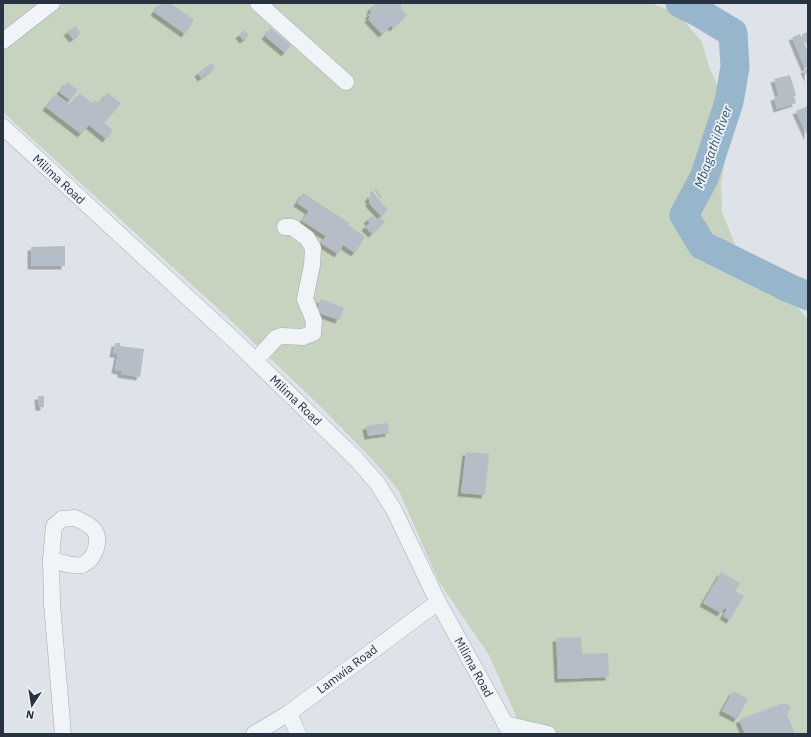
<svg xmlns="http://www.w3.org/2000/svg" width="811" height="737" font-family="'IBM Plex Sans',sans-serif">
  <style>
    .green { fill: #c6d3bf }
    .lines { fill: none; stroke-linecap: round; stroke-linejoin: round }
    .river { stroke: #97b5cb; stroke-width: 29 }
    .building { fill: #b5bdc6; filter: url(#shadow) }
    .minor-casing { stroke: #a3abb3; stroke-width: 17 }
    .minor { stroke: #f1f4f7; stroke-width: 16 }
    .labels { text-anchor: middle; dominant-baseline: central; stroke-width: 3.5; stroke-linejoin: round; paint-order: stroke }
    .street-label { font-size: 12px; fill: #273340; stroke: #eef2f6 }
    .water-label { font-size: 13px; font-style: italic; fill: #2f5676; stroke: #eef2f6 }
  </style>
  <defs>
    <filter id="shadow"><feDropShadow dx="-3.5" dy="3.5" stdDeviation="0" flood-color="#0004"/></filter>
  </defs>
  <rect width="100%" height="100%" fill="#dee3e9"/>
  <!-- green -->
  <path class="green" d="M3 3H651L678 14 702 42 709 67 733 117 721 182 722 212 737 249 775 272 798 308 808 320V734H524L489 655 439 582 399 491 371 458 321 407 224 314 19 127 3 112Z"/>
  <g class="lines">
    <!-- river -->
    <path class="river" d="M680 3 700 13 733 33 735 67 729 102 704 178 684 215 702 245 789 288 808 296"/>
  </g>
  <!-- building -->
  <g class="building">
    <path d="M161 3H170L194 20 185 34 154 12Z"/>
    <path d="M376 3H400L402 6 400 8 407 15 393 28 391 26 382 34 368 19 370 17 368 15 371 13 370 12 371 10 370 9Z"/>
    <path d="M75 26 81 33 73 39 67 32Z"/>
    <path d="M271 28 291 45 285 53 265 36Z"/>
    <path d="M245 30 249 36 243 40 239 35Z"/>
    <path d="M808 32V48L802 34Z"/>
    <path d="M800 34 808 52V67L805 68 792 37Z"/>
    <path d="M212 63 215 68 201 78 198 73Z"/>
    <path d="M808 68V78L804 70Z"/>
    <path d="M790 75 796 95 794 96 796 103 777 109 774 97 779 96 774 79Z"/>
    <path d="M67 82 78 90 70 100 59 92Z"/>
    <path d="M80 93 92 103 94 100 99 103 107 93 121 103 113 113 104 123 113 130 106 139 89 125 81 134 46 107 56 94 71 105Z"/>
    <path d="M808 106V137L796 111Z"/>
    <path d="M375 188 382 197 380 198 374 189Z"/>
    <path d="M303 193 340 217 349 223 348 225 365 237 355 253 343 245 338 254 321 243 326 236 302 221 309 211 297 203Z"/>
    <path d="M373 193 388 210 381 216 369 203 370 201 368 198Z"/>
    <path d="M372 216 376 220 380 217 385 222 372 234 365 227 370 223 367 220Z"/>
    <path d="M65 246V266H31V247Z"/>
    <path d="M321 299 344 308 339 320 316 312Z"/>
    <path d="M115 343H120V346L144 349 140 377 121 374V371L115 370 118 354H113Z"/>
    <path d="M38 396H44V407H39Z"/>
    <path d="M388 423 389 433 368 436 366 426Z"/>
    <path d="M466 452 489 454 485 495 461 493Z"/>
    <path d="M721 572 740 583 735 591 744 596 730 620 723 616 727 609 724 608 721 613 703 603Z"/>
    <path d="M581 637 582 654 608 653 609 677 558 679 556 638Z"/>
    <path d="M733 691 748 699 737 719 722 711Z"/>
    <path d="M783 703V705L788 703 791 710 786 712 795 734H752V733L748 734H745L739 720Z"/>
  </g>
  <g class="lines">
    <!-- minor casing -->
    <g class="minor-casing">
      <g id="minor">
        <path d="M258 3 346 82"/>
        <path d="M3 41 52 3"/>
        <path d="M3 127 236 342 356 459 377 483 394 510 438 602 511 734"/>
        <path d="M255 361 276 338 281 336 303 337 313 333 314 321 305 299 312 265 313 248 307 238 292 227H285"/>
        <path d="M75 518C82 521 89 524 94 530 102 541 94 560 82 565 75 567 58 562 51 559L54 526 62 519Z"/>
        <path d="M51 559 52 604 63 734"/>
        <path d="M289 713 298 734"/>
        <path d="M505 724 548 734"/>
        <path d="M254 734 289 713 438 602"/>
      </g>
    </g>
    <!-- minor -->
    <use href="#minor" class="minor"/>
  </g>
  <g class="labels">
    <!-- street labels -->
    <g class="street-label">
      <text transform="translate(59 179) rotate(43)">Milima Road</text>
      <text transform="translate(296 400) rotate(44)">Milima Road</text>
      <text transform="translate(474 667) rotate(61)">Milima Road</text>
      <text transform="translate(347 669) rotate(-37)">Lamwia Road</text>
    </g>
    <!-- water labels -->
    <g class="water-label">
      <text transform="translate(713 147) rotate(-70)">Mbagathi River</text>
    </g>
  </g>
  <!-- border -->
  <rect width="811" height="737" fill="none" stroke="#273340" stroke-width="8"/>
  <!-- north arrow -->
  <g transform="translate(32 705) rotate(192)" stroke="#eef2f6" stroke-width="3" paint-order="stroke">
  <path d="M0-3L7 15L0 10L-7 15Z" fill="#273340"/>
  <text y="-6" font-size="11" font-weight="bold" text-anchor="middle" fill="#273340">N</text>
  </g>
</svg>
